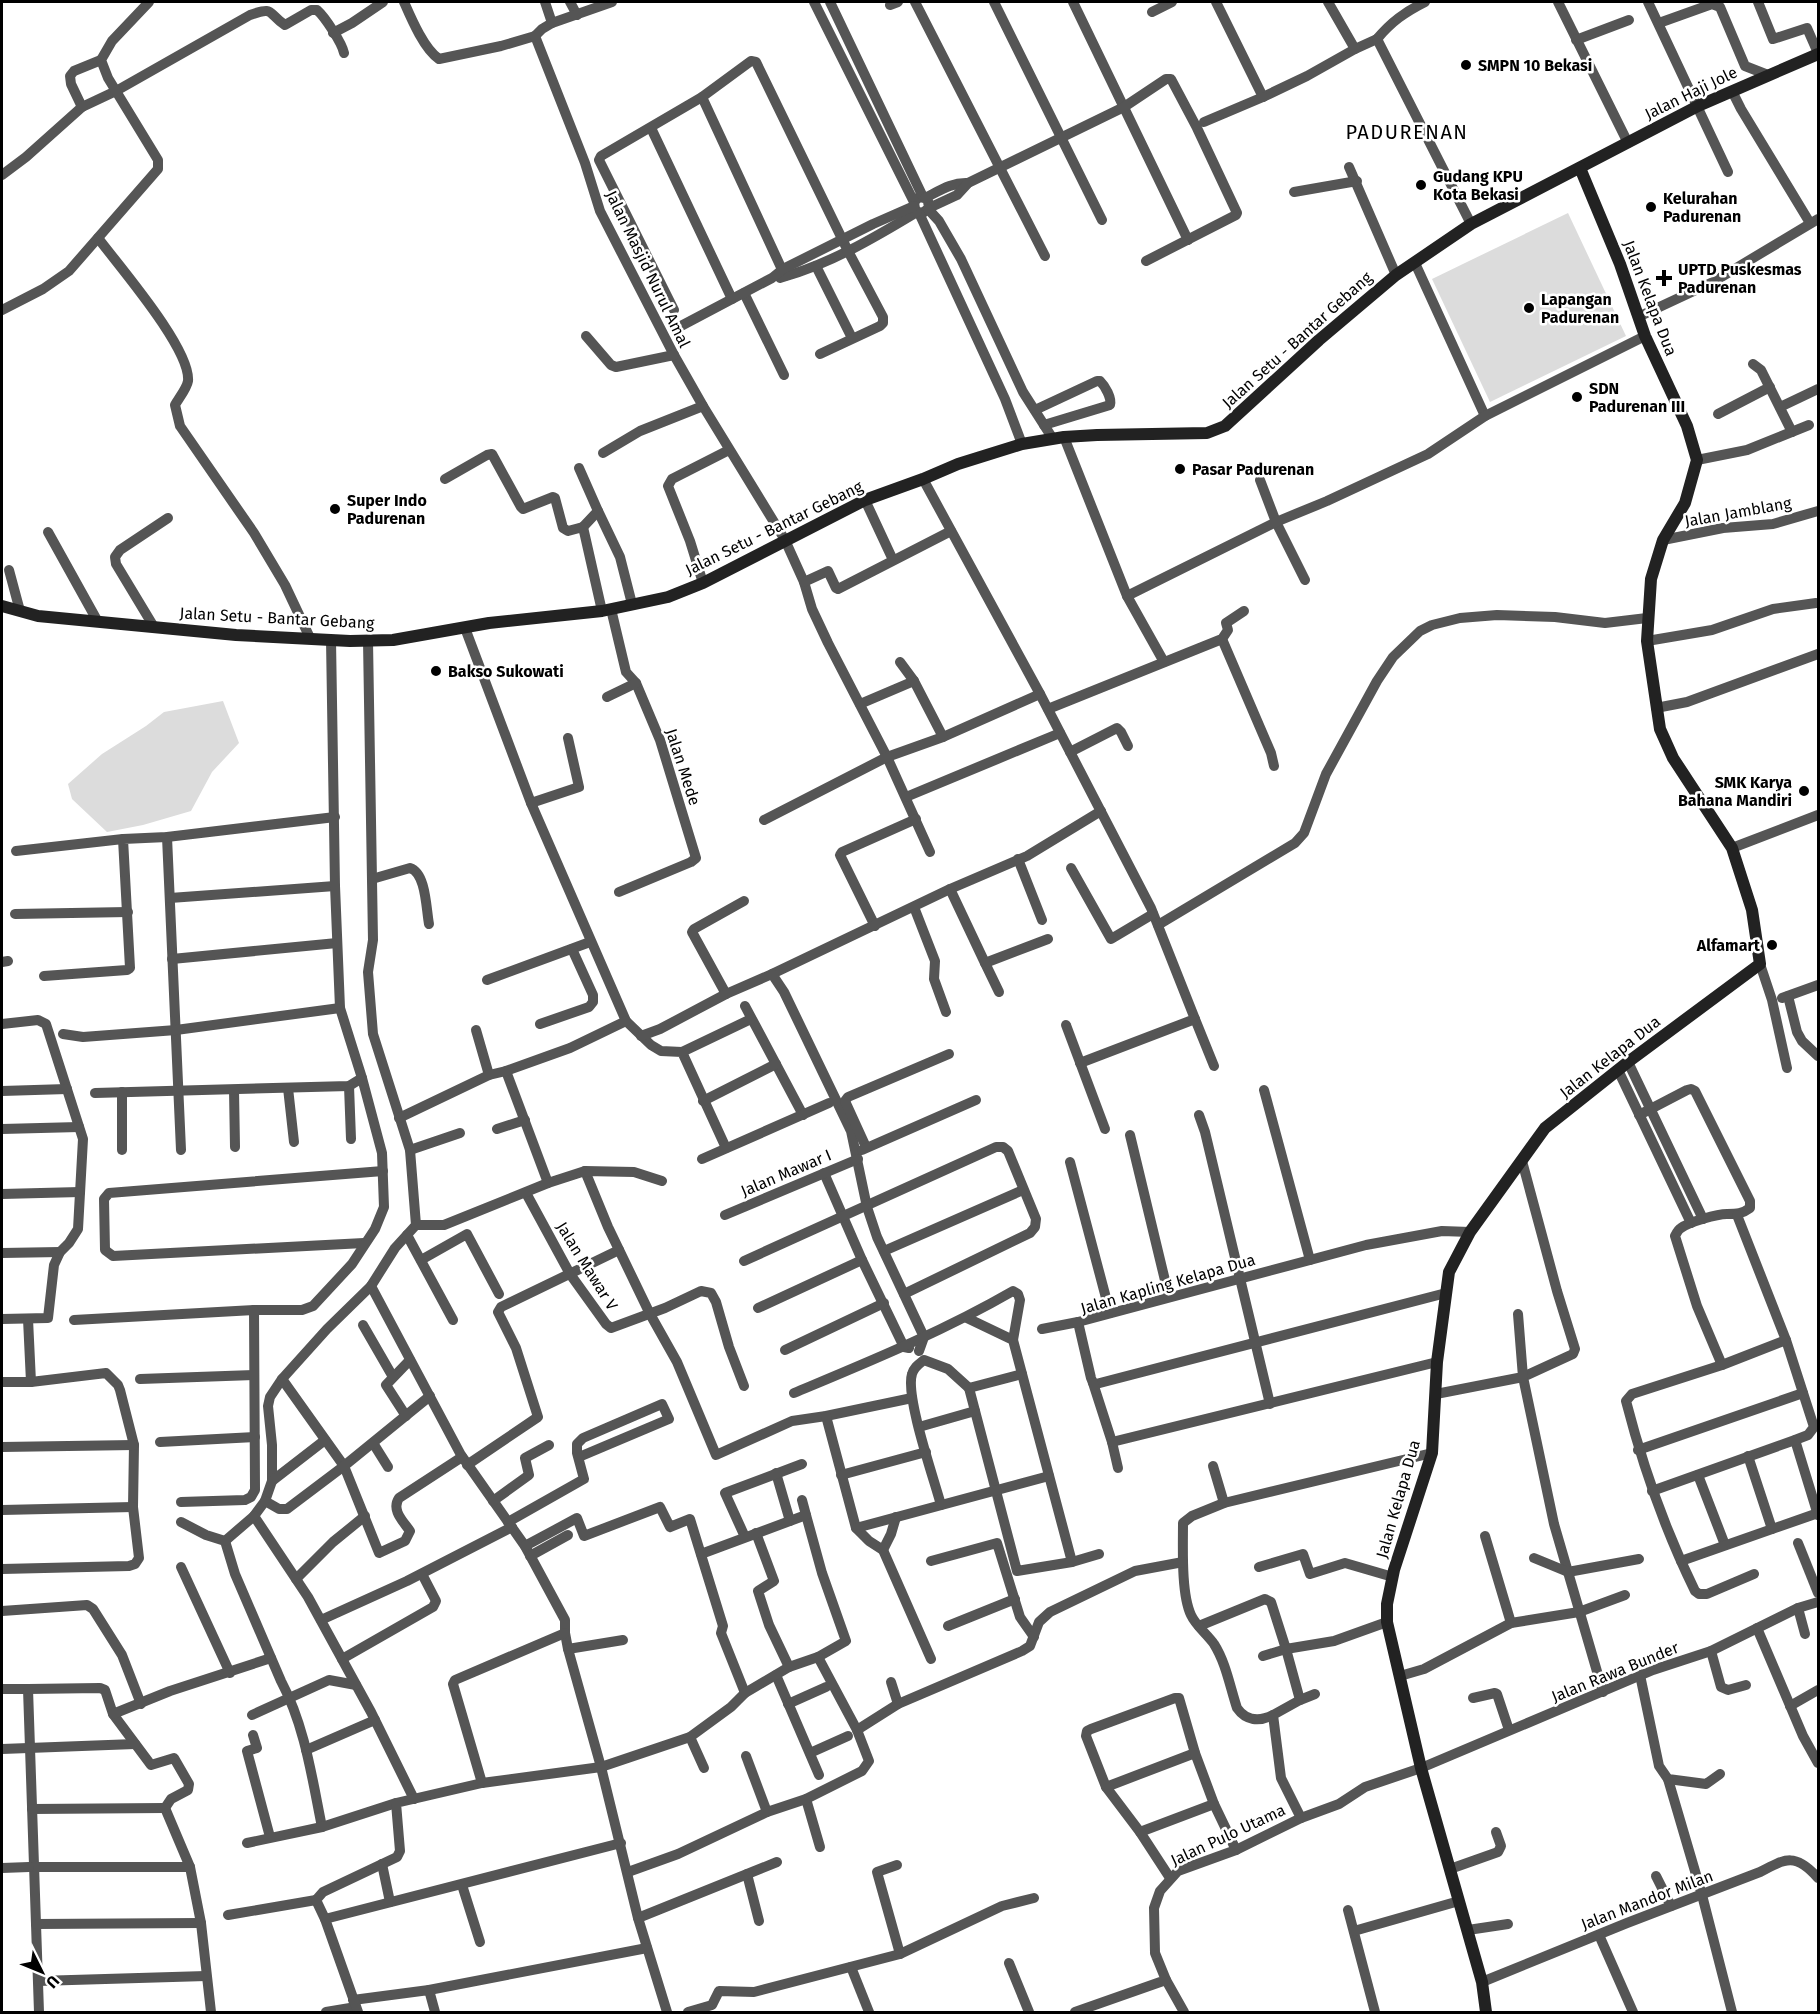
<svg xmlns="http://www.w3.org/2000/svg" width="1820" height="2014" font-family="'Fira Sans',sans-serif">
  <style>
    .green { fill: #dcdcdc }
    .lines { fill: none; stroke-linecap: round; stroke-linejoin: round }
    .street { stroke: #555; stroke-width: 10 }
    .secondary { stroke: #222; stroke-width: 12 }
    .poi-dot { fill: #000; stroke: #fff; stroke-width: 2 }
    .labels { text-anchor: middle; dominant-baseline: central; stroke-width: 5; stroke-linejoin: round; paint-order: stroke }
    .poi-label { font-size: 16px; font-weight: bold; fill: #000; stroke: #fff; text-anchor: start }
    .street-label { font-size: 16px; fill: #000; stroke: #fff }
    .quarter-label { font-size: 20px; letter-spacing: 1.5px; fill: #000; stroke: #fff }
  </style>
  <rect width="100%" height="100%" fill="#fff"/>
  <!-- green -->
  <g class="green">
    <path d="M1568 213 1626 336 1490 402 1432 279Z"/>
    <path d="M223 701 239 743 212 772 191 811 143 825 107 832 72 799 68 784 102 754 146 726 164 712Z"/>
  </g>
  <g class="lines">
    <!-- street -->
    <g class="street">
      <path d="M404 2C411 18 424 49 439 59L501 46 535 36"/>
      <path d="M545 2 552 23 542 29 535 36 585 163 600 211 674 355 703 406 785 540 804 582 812 609 828 643 887 757 930 852"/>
      <path d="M570 2 577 15"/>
      <path d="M814 2 914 202 915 209 919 213 924 212 929 208 928 201 925 198 919 197 914 202"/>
      <path d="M830 2 923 197"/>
      <path d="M915 2 1045 256"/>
      <path d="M994 2 1102 220"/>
      <path d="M1073 2 1188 240"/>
      <path d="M1216 2 1263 97 1307 76 1355 49 1377 39 1471 224"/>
      <path d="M1328 2 1355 49"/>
      <path d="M1558 2 1628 143"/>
      <path d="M1648 2 1728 172"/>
      <path d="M1758 2 1773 39 1807 28 1818 53"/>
      <path d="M890 5 898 2"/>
      <path d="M1152 12 1172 2"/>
      <path d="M552 23 612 2"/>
      <path d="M1659 23 1712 4 1720 7 1745 66 1768 75"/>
      <path d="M333 33 352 23 383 2"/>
      <path d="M1377 39C1391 22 1405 12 1425 2"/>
      <path d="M1576 40 1629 20"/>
      <path d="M1732 91 1741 109 1810 223"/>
      <path d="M702 97 785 276"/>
      <path d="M82 107 71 84 70 76 74 71 101 60"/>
      <path d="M1204 122 1263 97"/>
      <path d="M651 128 732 299"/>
      <path d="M1349 167 1396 275"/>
      <path d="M2 175 26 157 82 107 116 91 250 15C275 6 267 13 285 25L311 10H317C325 17 342 43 344 53"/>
      <path d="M1294 192 1357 181"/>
      <path d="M925 198C939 191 952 182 968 183"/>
      <path d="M929 208 957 195 968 183 1124 107 1166 79H1171L1197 128 1237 213 1236 215 1146 261"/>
      <path d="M928 209 939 221 961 259 1023 392 1053 439"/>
      <path d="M919 213 1005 399 1022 444"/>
      <path d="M98 238C119 266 191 349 188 381 187 388 179 398 175 405L180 426 254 533 285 585 310 638"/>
      <path d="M1415 263 1485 416"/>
      <path d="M816 266 852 338"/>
      <path d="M780 278C830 264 874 238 917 212"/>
      <path d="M744 293 784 375"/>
      <path d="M2 310 43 289 69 271 158 169V160L108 78 101 60 112 41 149 2"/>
      <path d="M674 310 599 160 601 156 702 97 751 61 756 62 848 251 883 317V323L880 326 820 354"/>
      <path d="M1638 317 1713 282 1818 219"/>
      <path d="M679 327 772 278 783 269 873 224 914 206"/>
      <path d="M586 336 611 365 616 367 674 355"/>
      <path d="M1753 364 1761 370 1792 432"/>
      <path d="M1780 407 1818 389"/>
      <path d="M1035 410 1097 381H1100C1105 386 1112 398 1110 405L1044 425"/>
      <path d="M1718 414 1770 387"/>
      <path d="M1064 437 1127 596 1164 662"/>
      <path d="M603 453 640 431 703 406"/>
      <path d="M1697 460 1747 450 1809 425"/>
      <path d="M579 468 598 511 583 527"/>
      <path d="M445 479 487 455 492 454 521 507 523 509 553 497 555 498 563 528 568 531 583 527 602 611"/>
      <path d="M923 479 1040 694 1151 908 1195 1019 1080 1063"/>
      <path d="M1260 480 1276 522 1305 580"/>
      <path d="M865 500 893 560"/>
      <path d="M598 511 620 557 632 604"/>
      <path d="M48 532 98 622"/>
      <path d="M1663 540 1723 528 1773 524 1818 511"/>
      <path d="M9 570 20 611"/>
      <path d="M804 582 828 571 836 588 838 589 951 531"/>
      <path d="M703 583 690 541 668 486 672 479 729 450"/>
      <path d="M1127 596 1276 522 1327 501 1428 454 1485 416 1645 336"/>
      <path d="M611 609 626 672 636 683 660 740 696 858 691 862 619 892"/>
      <path d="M154 627 116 564 115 557 120 550 168 518"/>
      <path d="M465 628 531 803 626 1021 651 1045 661 1051 682 1052 726 1148"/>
      <path d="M1222 639 1271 753 1274 766"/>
      <path d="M368 641 373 940 368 972 373 1034 410 1150 416 1225 395 1248 371 1286 327 1329 282 1379 270 1397 268 1406 272 1445V1481L265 1501 254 1516 308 1597 371 1712 414 1799"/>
      <path d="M1647 641 1712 630 1773 609 1816 603"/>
      <path d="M607 697 636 683"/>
      <path d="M860 704 914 681"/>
      <path d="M1656 708 1687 702 1818 654"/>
      <path d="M1048 709 1222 639 1228 630 1226 623 1244 611"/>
      <path d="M943 737 1040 694"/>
      <path d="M1070 752 1117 728 1121 732 1128 746"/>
      <path d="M906 797 1060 733"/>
      <path d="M531 803 579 787 568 738"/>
      <path d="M764 820 887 757 943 737 914 681 900 662"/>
      <path d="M167 837 181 1150"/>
      <path d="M1732 848 1818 815"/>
      <path d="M16 851 123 839"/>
      <path d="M1018 859 1042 920"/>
      <path d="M1071 868 1111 939 1153 914"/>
      <path d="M372 879 410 868C426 873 426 908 429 924"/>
      <path d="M950 889 985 963 1048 939"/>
      <path d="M170 898 335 886"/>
      <path d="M914 907 935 961 934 979 946 1012"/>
      <path d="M15 914 128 912"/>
      <path d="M1158 925 1295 843 1304 833 1326 774 1377 681 1393 657 1420 631 1432 625 1460 618 1497 615 1555 617 1605 623 1647 618"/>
      <path d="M875 926 840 855 842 852 916 819"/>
      <path d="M172 959 337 943"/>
      <path d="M2 962 8 961"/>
      <path d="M985 963 999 992"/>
      <path d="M1760 964 1772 1000 1787 1068"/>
      <path d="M772 974 950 889 1027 856 1101 811"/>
      <path d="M44 976 127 970 130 968 123 839 167 837 335 817"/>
      <path d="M487 980 590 942"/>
      <path d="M726 994 692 932 694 929 744 901"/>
      <path d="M1788 996 1797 1032 1802 1041 1818 1056"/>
      <path d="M1782 998 1818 985"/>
      <path d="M745 1006 803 1115"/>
      <path d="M1195 1019 1214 1066"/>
      <path d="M2 1024 38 1020 46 1024 83 1139 78 1229 69 1243 60 1252 54 1265 48 1318 2 1319"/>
      <path d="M540 1024 589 1007 593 1002V995L572 949"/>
      <path d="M1066 1025 1105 1129"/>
      <path d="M476 1030 489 1075"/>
      <path d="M63 1034 83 1037 176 1030 340 1008"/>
      <path d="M641 1036 660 1029 726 994 772 974 784 992 851 1131 867 1207 877 1237 924 1337 919 1351"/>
      <path d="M682 1052 751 1019"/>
      <path d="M1628 1062 1703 1219"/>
      <path d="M1618 1070 1691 1223"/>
      <path d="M506 1071 548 1183"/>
      <path d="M349 1086 351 1139"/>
      <path d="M288 1088 294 1142"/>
      <path d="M234 1090 235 1147"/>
      <path d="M1264 1090 1310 1260"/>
      <path d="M2 1091 67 1089"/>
      <path d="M95 1093 349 1086 362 1078"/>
      <path d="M703 1101 776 1064"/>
      <path d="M1199 1115 1205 1132 1270 1404"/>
      <path d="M1639 1115 1687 1090 1691 1089 1695 1091 1750 1201V1208C1742 1214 1737 1214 1727 1214 1717 1214 1689 1222 1681 1228 1679 1229 1676 1234 1675 1236L1697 1306 1722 1365"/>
      <path d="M399 1118 489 1075 506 1071 570 1048 626 1021"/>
      <path d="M2 1129 79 1127"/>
      <path d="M497 1129 525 1120"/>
      <path d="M1130 1135 1169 1297"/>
      <path d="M866 1147 845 1101 848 1097 949 1054"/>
      <path d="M122 1150V1092"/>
      <path d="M410 1150 460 1133"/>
      <path d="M862 1150 976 1100"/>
      <path d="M702 1159 829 1103"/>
      <path d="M1522 1161 1557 1291 1575 1349 1573 1354 1523 1377 1554 1524 1603 1692"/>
      <path d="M1070 1162 1110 1313"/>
      <path d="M585 1171 608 1227 650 1314 677 1362 716 1455 792 1421 826 1416 912 1398"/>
      <path d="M824 1173 862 1260 904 1347 909 1348"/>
      <path d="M526 1193 570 1274 606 1324 611 1328 665 1308 701 1291 711 1293 716 1302 729 1347 744 1386"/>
      <path d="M2 1194 80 1192"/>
      <path d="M725 1215 858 1159"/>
      <path d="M416 1225H444L548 1183 585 1171 634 1172 662 1181"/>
      <path d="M407 1235 453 1320"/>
      <path d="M364 1243 113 1256 105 1250 104 1199 109 1193 383 1171"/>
      <path d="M884 1251 1023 1190"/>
      <path d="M2 1253 60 1252"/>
      <path d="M421 1260 467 1234 499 1294"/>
      <path d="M744 1261 996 1147H1003L1008 1151 1036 1219 1035 1227 1030 1233 904 1294"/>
      <path d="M371 1286 461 1455 525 1546 565 1620V1633L568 1649 601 1767 638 1918 667 2012"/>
      <path d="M758 1308 862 1260"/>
      <path d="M967 1318 1013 1340 1072 1562"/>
      <path d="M28 1319 31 1382"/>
      <path d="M74 1320 254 1310H302L313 1306 352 1264 375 1229 384 1207 382 1153 362 1078 340 1008 335 886 331 640"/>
      <path d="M1078 1322 1091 1378 1093 1383 1096 1384 1446 1293"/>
      <path d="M363 1325 393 1377"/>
      <path d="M1042 1329 1078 1322 1366 1245 1442 1231 1470 1232"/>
      <path d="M785 1350 884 1303"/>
      <path d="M140 1379 254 1375"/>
      <path d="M282 1379 344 1466 379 1553 405 1541 410 1531C403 1521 391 1510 399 1498L462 1457"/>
      <path d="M2 1382H31L106 1373 118 1385 120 1390 134 1445 133 1507 139 1558 135 1564 129 1566 2 1569"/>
      <path d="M1093 1383 1112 1442 1118 1468"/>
      <path d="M969 1388 1017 1571 1072 1562 1099 1554"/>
      <path d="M794 1393C868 1362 942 1332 1013 1291L1018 1294 1020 1300 1013 1340"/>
      <path d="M1436 1394 1523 1377 1518 1314"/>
      <path d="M406 1416 386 1385 410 1360"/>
      <path d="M826 1416 856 1528 869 1541 883 1550 931 1659"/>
      <path d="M919 1427 975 1411"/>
      <path d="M1795 1440 1818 1515"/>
      <path d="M160 1442 255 1437"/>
      <path d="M1112 1442 1437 1362"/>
      <path d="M373 1443 388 1467"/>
      <path d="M2 1447 134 1445"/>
      <path d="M1638 1450 1803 1393"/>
      <path d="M1748 1456 1772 1529"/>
      <path d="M467 1465 538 1417 516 1348 498 1312 501 1307 619 1250"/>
      <path d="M1213 1466 1224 1503"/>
      <path d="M776 1473 790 1521"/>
      <path d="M841 1475 926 1452"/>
      <path d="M1698 1475 1725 1545"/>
      <path d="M272 1481 325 1440"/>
      <path d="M1652 1491 1795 1440 1808 1435 1814 1427 1786 1340 1737 1215"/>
      <path d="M265 1501 279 1509H287L344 1466 430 1396"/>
      <path d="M493 1501 529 1475 525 1458 549 1445"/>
      <path d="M181 1502 245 1500 251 1497 255 1490 254 1310"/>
      <path d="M941 1505C934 1479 905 1396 912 1374 914 1367 919 1364 924 1360L948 1369 969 1388 1022 1374"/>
      <path d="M2 1510 133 1507"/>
      <path d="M806 1515 822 1573 846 1641 818 1657"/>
      <path d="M181 1522 206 1535 225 1541 235 1574 281 1681C305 1726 312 1778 322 1827"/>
      <path d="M508 1522 584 1479 577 1453V1444L583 1438 662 1404 669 1419 579 1457"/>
      <path d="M856 1528 1049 1476"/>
      <path d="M756 1533 774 1581 758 1591 769 1625 789 1667"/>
      <path d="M1485 1536 1511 1623"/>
      <path d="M745 1537 725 1493 802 1464"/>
      <path d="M225 1541 254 1516"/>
      <path d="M1798 1543 1818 1593"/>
      <path d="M525 1546 577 1518 584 1536 660 1507 670 1527 690 1519 723 1626 721 1633 745 1693"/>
      <path d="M883 1550 891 1534 896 1517"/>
      <path d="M701 1554 806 1515 802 1500"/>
      <path d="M530 1556 568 1535"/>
      <path d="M1534 1558 1568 1572 1639 1559"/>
      <path d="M931 1561 997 1543 1020 1617 1034 1637"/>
      <path d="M1681 1561 1818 1513"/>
      <path d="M181 1567 230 1673"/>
      <path d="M1259 1567 1303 1554 1310 1574 1345 1563 1393 1577"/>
      <path d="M1754 1574 1707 1594H1699L1695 1591C1665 1530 1643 1467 1626 1401L1632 1394 1722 1365 1786 1340"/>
      <path d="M296 1579 333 1542 365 1516"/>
      <path d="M1798 1608 1805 1634"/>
      <path d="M2 1611 87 1605 93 1609 122 1655 141 1704"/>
      <path d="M321 1620 407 1581 512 1527"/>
      <path d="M948 1626 1015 1599"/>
      <path d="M1199 1626 1265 1599 1271 1602 1286 1649 1334 1641 1387 1622"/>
      <path d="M1757 1628 1803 1736 1818 1763"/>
      <path d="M568 1649 623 1640"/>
      <path d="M1711 1651 1721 1687 1728 1690 1746 1685"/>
      <path d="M1263 1656 1286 1649 1300 1700"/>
      <path d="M342 1659 433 1607 436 1601 422 1574"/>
      <path d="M776 1675 819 1775"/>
      <path d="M1640 1675 1659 1766 1668 1779 1706 1784 1720 1774"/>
      <path d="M1400 1676 1424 1669 1511 1623 1579 1612 1625 1595"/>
      <path d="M891 1682 898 1704"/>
      <path d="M2 1689H28L39 2012"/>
      <path d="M28 1689 100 1688 105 1690 113 1714 151 1765 174 1758 189 1784 188 1790 171 1799 165 1808"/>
      <path d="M1473 1698 1495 1693 1497 1694 1509 1730"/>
      <path d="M788 1704 826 1687"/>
      <path d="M1790 1706 1818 1690"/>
      <path d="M113 1714 170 1691 271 1658"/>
      <path d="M252 1715 329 1680 356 1685"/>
      <path d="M1273 1715C1259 1722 1246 1721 1237 1708 1230 1687 1226 1663 1214 1644 1207 1634 1196 1626 1191 1615 1181 1594 1183 1547 1183 1523L1192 1516 1224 1503 1432 1453"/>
      <path d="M857 1730 898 1704 1022 1651 1030 1646 1039 1622 1050 1612 1135 1571 1183 1562"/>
      <path d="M253 1735 257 1748 247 1751 270 1837"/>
      <path d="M690 1737 704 1768"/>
      <path d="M2 1749 135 1744"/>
      <path d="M306 1750 375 1720"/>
      <path d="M810 1753 848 1736"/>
      <path d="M746 1756 767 1812"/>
      <path d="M1668 1779 1702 1895 1732 2012"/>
      <path d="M482 1783 453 1684 455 1680 565 1633"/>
      <path d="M1106 1787 1195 1753"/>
      <path d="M806 1799 820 1847"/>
      <path d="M165 1808 190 1867"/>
      <path d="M32 1809 165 1808"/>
      <path d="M1301 1818 1281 1778 1273 1715 1300 1700 1315 1694"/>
      <path d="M1140 1832 1214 1804"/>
      <path d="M247 1843 322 1827 396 1803"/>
      <path d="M382 1864 390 1902"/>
      <path d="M897 1865 877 1872 900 1954"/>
      <path d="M34 1867H190L201 1923 211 2012"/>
      <path d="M2 1868 29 1867"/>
      <path d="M1450 1869 1498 1852 1501 1846 1496 1832"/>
      <path d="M747 1874 759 1921"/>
      <path d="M1656 1876 1671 1906"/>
      <path d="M1170 1878 1140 1832 1106 1787 1086 1736 1087 1731 1091 1729 1175 1698H1179L1195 1753 1214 1804 1236 1850"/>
      <path d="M462 1885 480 1942"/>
      <path d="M1348 1910 1375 2012"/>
      <path d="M228 1915 316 1900"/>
      <path d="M638 1918 777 1862"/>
      <path d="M325 1919 621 1843"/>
      <path d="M36 1924 201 1923"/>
      <path d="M1468 1930 1508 1924"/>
      <path d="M1354 1931 1459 1901"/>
      <path d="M1599 1935 1633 2012"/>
      <path d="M1009 1963 1029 2012"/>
      <path d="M851 1967 869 2012"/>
      <path d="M1166 1980 1184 2012"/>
      <path d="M38 1981 206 1976"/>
      <path d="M1482 1982 1627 1923 1760 1872C1786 1858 1796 1853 1818 1878"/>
      <path d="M429 1990 647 1948"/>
      <path d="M353 2000 429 1990 435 2012"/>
      <path d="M326 2012 356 2007"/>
      <path d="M358 2012 325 1919 316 1900 323 1892 397 1857 400 1851 396 1803 482 1783 601 1767 690 1737 731 1707 745 1693 789 1667 818 1657 857 1730 869 1761 862 1771 806 1799 767 1812 678 1854 628 1872"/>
      <path d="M688 2012 712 2005 719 1991 754 1992 900 1954 1002 1906 1034 1898"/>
      <path d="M1075 2012 1166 1980 1155 1953 1154 1908 1160 1891 1178 1871 1236 1850 1301 1818 1339 1804 1365 1787 1421 1768 1653 1670 1711 1651 1798 1608 1818 1602"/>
    </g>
    <!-- secondary -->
    <g class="secondary">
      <path d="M2 606 38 616 236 635 350 641 393 640 489 623 602 611 668 597 703 583 865 500 923 479 958 464 1022 444 1064 437 1097 435 1207 433 1225 426 1319 340 1396 275 1471 224 1698 106 1818 54"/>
      <path d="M1486 2012 1482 1982 1421 1768 1387 1622V1604L1394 1570 1432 1453 1437 1362 1449 1272 1470 1232 1545 1128 1628 1062 1760 964 1752 910 1732 848 1673 758 1660 729 1647 641 1651 579 1663 540 1685 503 1697 460 1687 426 1645 336 1620 264 1580 168"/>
    </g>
  </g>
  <!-- markers -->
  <g class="poi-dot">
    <circle cx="1466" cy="65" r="6"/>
    <circle cx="1421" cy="185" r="6"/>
    <circle cx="1651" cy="207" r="6"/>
    <path d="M1661 269h6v6h6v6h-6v6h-6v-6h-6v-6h6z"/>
    <circle cx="1529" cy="308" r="6"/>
    <circle cx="1577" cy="397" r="6"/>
    <circle cx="1180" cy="469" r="6"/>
    <circle cx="335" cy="509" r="6"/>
    <circle cx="436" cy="671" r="6"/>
    <circle cx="1804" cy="791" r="6"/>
    <circle cx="1772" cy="945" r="6"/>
  </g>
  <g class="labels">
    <!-- poi labels -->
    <g class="poi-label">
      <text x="1478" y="65">SMPN 10 Bekasi</text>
      <text x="1433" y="176">Gudang KPU<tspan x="1433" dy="18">Kota Bekasi</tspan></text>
      <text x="1663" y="198">Kelurahan<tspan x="1663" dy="18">Padurenan</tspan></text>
      <text x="1678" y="269">UPTD Puskesmas<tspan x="1678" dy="18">Padurenan</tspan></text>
      <text x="1541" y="299">Lapangan<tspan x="1541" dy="18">Padurenan</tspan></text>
      <text x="1589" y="388">SDN<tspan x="1589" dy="18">Padurenan III</tspan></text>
      <text x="1192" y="469">Pasar Padurenan</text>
      <text x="347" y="500">Super Indo<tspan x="347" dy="18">Padurenan</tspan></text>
      <text x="448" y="671">Bakso Sukowati</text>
      <text x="1792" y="782" text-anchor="end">SMK Karya<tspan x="1792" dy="18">Bahana Mandiri</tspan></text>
      <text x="1760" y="945" text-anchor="end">Alfamart</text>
    </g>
    <!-- street labels -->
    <g class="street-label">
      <text transform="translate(1691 93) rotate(-26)">Jalan Haji Jole</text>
      <text transform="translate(648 269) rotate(64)">Jalan Masjid Nurul Amal</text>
      <text transform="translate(1650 298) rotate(69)">Jalan Kelapa Dua</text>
      <text transform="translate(1297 340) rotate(-42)">Jalan Setu - Bantar Gebang</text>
      <text transform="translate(1738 512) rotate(-10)">Jalan Jamblang</text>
      <text transform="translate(774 528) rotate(-26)">Jalan Setu - Bantar Gebang</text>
      <text transform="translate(277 618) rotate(3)">Jalan Setu - Bantar Gebang</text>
      <text transform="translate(683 767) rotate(72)">Jalan Mede</text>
      <text transform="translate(1610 1057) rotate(-38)">Jalan Kelapa Dua</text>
      <text transform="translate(786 1173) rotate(-23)">Jalan Mawar I</text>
      <text transform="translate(587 1266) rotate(58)">Jalan Mawar V</text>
      <text transform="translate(1168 1284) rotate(-16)">Jalan Kapling Kelapa Dua</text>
      <text transform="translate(1398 1499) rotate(-74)">Jalan Kelapa Dua</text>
      <text transform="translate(1615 1672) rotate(-22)">Jalan Rawa Bunder</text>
      <text transform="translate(1228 1835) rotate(-25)">Jalan Pulo Utama</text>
      <text transform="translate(1647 1900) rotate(-21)">Jalan Mandor Milan</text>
    </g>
    <!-- quarter labels -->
    <g class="quarter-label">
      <text x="1407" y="132">PADURENAN</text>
    </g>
  </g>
  <!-- border -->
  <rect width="1820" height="2014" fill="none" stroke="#000000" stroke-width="6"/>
  <!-- north arrow -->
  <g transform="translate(42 1972) rotate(133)" stroke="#ffffff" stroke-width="4.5" paint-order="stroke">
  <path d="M0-4.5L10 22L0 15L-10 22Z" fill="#000000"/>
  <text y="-9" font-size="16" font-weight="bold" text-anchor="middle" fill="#000000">U</text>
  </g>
</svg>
